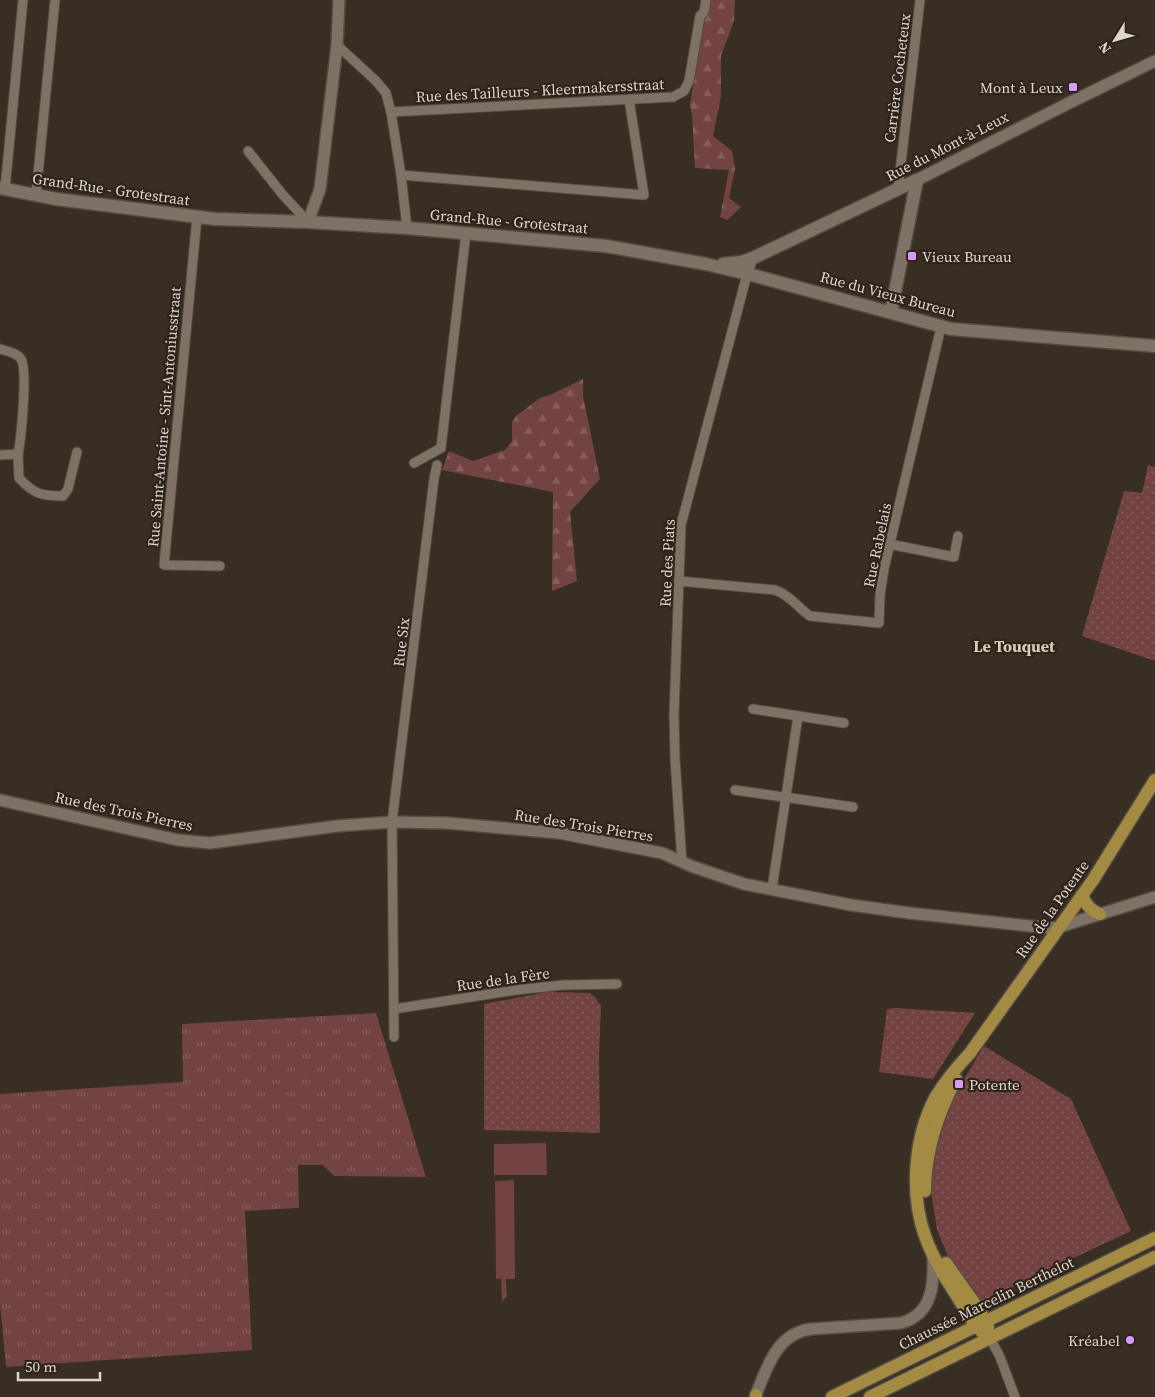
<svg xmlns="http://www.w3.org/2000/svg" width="1155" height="1397" font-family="'Source Serif 4',serif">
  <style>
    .grass { fill: url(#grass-tufts) }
    .forest { fill: url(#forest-firs) }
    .garden { fill: url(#garden-dots) }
    .pitch { fill: #724342 }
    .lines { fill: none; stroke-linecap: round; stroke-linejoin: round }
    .minor-casing { stroke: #544c43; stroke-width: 11 }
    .tertiary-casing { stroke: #544c43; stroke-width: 14 }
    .secondary-casing { stroke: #544c43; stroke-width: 15 }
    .primary-casing { stroke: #544c43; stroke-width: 15 }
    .minor { stroke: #7e7266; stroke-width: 9 }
    .tertiary { stroke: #7e7266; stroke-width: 11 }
    .secondary { stroke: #7e7266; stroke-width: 12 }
    .primary { stroke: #a48b43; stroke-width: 12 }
    .poi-dot { fill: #d69bfa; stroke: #2e241a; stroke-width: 2 }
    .labels { text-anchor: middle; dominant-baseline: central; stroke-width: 4.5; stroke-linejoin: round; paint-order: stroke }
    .street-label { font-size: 15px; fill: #dcd6cf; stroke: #2e241a }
    .poi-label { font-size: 15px; fill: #dcd6cf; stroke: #2e241a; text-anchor: end }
    .neighbourhood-label { font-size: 16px; font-weight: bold; fill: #d9ccbf; stroke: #2e241a }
  </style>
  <defs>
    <pattern id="grass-tufts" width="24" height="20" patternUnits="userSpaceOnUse" patternTransform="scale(1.25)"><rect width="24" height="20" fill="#724342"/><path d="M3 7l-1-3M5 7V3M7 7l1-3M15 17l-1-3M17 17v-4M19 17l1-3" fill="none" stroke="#865d5c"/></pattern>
    <pattern id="forest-firs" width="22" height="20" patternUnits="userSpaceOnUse" patternTransform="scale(1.25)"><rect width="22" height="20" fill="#724342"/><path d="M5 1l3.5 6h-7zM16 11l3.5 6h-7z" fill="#865d5c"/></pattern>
    <pattern id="garden-dots" width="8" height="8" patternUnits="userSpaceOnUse" patternTransform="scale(1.25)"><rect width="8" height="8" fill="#724342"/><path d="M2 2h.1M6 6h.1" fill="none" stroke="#865d5c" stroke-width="1.8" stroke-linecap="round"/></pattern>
  </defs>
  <rect width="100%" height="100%" fill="#382e23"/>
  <!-- grass -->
  <path class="grass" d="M376 1013 426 1177 334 1176 323 1165H298L299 1208 245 1211 252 1350 6 1367 0 1303V1094L183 1082 182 1024Z"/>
  <!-- forest -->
  <g class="forest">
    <path d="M703 0H735L734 21 721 56V96L713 136 732 151 735 169 729 198 741 207 727 220 720 217 729 170 695 168 692 115 690 105 697 58Z"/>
    <path d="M583 379V396L600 479 570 512 577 581 552 591 553 492 442 470 449 451 473 461 505 450 512 441V422L516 416 540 398 550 395Z"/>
  </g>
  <!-- garden -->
  <g class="garden">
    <path d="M1148 465 1155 467V661L1082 636 1124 491 1142 493Z"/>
    <path d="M547 992 590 993 595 997 601 1006 599 1056 600 1133 484 1130V1004Z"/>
    <path d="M895 1008 975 1013 933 1079 879 1072 887 1009Z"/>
    <path d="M984 1046 1071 1099 1131 1231 981 1302 952 1266 937 1230 931 1191 933 1149 948 1106Z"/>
  </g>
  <!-- pitch -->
  <g class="pitch">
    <path d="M546 1143 547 1175H494V1144Z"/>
    <path d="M514 1180 515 1279H506L507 1296 502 1302 501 1279H496L495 1181Z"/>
  </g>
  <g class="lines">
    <!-- minor casing -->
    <g class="minor-casing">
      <g id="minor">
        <path d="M337 45 376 81 386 93 391 112 401 175 407 228"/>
        <path d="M391 112 673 97 684 91 689 81 700 16 704 12 706 0"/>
        <path d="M248 151 283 195 308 222"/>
        <path d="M401 175 644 195 629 99"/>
        <path d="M5 189 23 0"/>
        <path d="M898 189 920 0"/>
        <path d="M36 195 55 0"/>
        <path d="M197 217 164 565 220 566"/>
        <path d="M0 349C7 351 17 353 21 359 28 370 21 439 18 454L0 455"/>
        <path d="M18 454 19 478C34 494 41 496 63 496L68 489 77 452"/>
        <path d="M414 463 441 448 466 233"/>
        <path d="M889 544 954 557 958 536"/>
        <path d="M679 581 775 590C790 595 798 608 810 616L879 623 880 595 884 569 941 327"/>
        <path d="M753 709 844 723"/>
        <path d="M735 790 853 807"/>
        <path d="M682 862 675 759 674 714 681 525 745 282 753 258"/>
        <path d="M772 889 798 716"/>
        <path d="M394 1009 516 990 563 985 617 984"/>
        <path d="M394 1037 392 822 434 479 437 465"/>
        <path d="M990 1338 1000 1357 1015 1397"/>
      </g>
    </g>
    <!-- tertiary casing -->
    <g class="tertiary-casing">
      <g id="tertiary">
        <path d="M917 180 1069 103 1155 61"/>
        <path d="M308 222 320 189 337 45 339 0"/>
        <path d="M0 800 178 840 210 843 337 826 392 822 447 823 559 833 662 853 691 866 744 884 851 905 909 913 1048 928 1059 927 1155 897"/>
        <path d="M755 1397C767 1369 775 1334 811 1329L901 1323C933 1314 934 1284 933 1257"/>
      </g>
    </g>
    <!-- secondary casing -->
    <g class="secondary-casing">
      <g id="secondary">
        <path d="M0 188 56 199 215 219 308 222 407 228 606 246 706 264 748 274 951 329 1155 346"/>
        <path d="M723 264 742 262 753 258 917 180"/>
        <path d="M891 312 917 180"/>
      </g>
    </g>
    <!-- primary casing -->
    <g class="primary-casing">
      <g id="primary">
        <path d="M1082 895C1086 905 1090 910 1100 914"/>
        <path d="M925 1191C925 1151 937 1115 956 1079"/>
        <path d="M946 1263 980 1311 988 1327"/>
        <path d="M990 1338C976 1331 964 1307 955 1293 943 1275 932 1256 925 1236 910 1194 914 1138 935 1098 945 1081 957 1067 970 1053L1093 880 1155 780"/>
        <path d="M756 1395V1397"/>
        <path d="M832 1397 1155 1238"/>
        <path d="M870 1397 1155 1257"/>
      </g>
    </g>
    <!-- minor -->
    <use href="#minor" class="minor"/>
    <!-- tertiary -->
    <use href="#tertiary" class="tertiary"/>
    <!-- secondary -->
    <use href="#secondary" class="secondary"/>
    <!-- primary -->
    <use href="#primary" class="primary"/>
  </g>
  <!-- markers -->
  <g class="poi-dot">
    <rect x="1068" y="82" width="10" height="10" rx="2.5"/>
    <rect x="907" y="251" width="10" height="10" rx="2.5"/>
    <rect x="954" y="1079" width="10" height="10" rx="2.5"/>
    <circle cx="1130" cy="1340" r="5"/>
  </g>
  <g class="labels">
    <!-- street labels -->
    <g class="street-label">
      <text transform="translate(897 78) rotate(-83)">Carrière Cocheteux</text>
      <text transform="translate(540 90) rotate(-3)">Rue des Tailleurs - Kleermakersstraat</text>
      <text transform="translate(947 146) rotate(-27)">Rue du Mont-à-Leux</text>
      <text transform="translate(111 189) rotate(8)">Grand-Rue - Grotestraat</text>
      <text transform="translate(509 221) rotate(5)">Grand-Rue - Grotestraat</text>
      <text transform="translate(888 294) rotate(15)">Rue du Vieux Bureau</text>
      <text transform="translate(164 417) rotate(-85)">Rue Saint-Antoine - Sint-Antoniusstraat</text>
      <text transform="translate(877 545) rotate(-78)">Rue Rabelais</text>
      <text transform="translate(667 563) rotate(-87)">Rue des Piats</text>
      <text transform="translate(401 642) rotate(-83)">Rue Six</text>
      <text transform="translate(124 811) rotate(12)">Rue des Trois Pierres</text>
      <text transform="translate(584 825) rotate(9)">Rue des Trois Pierres</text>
      <text transform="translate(1052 909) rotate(-55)">Rue de la Potente</text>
      <text transform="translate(503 979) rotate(-8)">Rue de la Fère</text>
      <text transform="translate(986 1303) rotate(-26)">Chaussée Marcelin Berthelot</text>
    </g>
    <!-- poi labels -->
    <g class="poi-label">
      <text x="1063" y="87">Mont à Leux</text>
      <text x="922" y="256" text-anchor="start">Vieux Bureau</text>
      <text x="969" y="1084" text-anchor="start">Potente</text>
      <text x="1120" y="1340">Kréabel</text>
    </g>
    <!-- neighbourhood labels -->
    <g class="neighbourhood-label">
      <text x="1014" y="646">Le Touquet</text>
    </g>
  </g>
  <!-- north arrow -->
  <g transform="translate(1115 40) rotate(233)" stroke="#2e241a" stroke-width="4" paint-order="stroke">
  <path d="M0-4L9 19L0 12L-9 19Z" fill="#dcd6cf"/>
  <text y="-8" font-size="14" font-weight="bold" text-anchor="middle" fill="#dcd6cf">N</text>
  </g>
  <!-- scale -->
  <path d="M18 1372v8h82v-8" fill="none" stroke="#dcd6cf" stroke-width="2.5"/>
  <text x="25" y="1372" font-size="15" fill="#dcd6cf" stroke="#2e241a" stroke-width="4" paint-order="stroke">50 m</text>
</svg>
